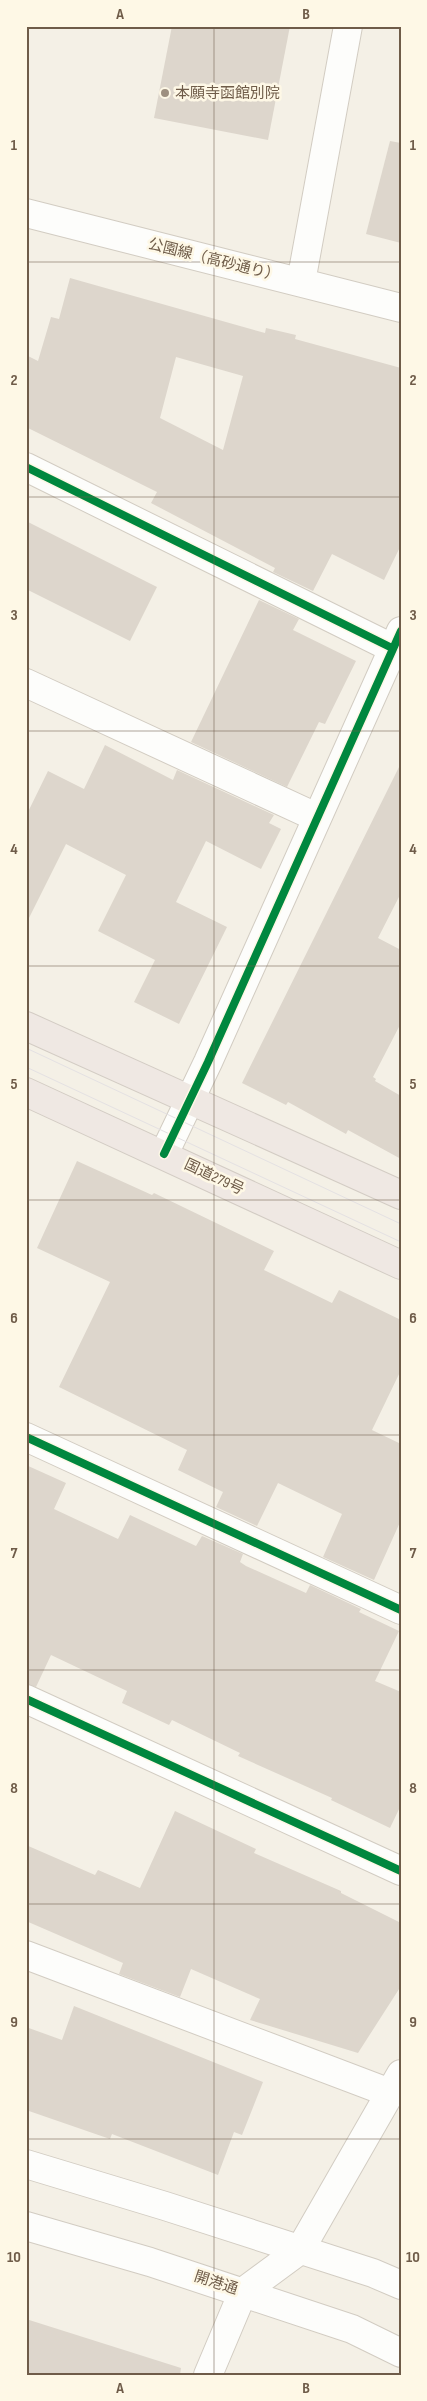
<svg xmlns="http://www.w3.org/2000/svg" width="427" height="2401" font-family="'Sofia Sans Condensed','Noto Sans JP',sans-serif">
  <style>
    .building { fill: #ddd6cc; fill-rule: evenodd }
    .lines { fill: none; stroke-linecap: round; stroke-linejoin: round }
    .minor-casing { stroke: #d2ccc2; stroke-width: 30 }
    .highway-casing { stroke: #d3ccc4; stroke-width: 30 }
    .minor { stroke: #fdfdfb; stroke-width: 28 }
    .highway { stroke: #efe8e3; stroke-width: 28 }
    .tram { stroke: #e4e1e3; stroke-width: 1 }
    .cycleway-casing { stroke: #fef8e6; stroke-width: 11 }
    .cycleway { stroke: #00873e; stroke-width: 8 }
    .grid { fill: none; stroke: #6f5c49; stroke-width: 1; stroke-opacity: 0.55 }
    .poi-dot { fill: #9e9080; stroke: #fef8e6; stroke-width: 2 }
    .labels { text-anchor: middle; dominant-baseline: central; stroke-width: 5; stroke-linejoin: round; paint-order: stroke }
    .poi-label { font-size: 15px; fill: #6f5c49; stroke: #fef8e6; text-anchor: start }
    .street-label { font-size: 15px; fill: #6f5c49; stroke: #fef8e6 }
    .neatline { fill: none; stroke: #6f5c49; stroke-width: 2 }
    .grid-label { font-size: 16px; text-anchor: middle; font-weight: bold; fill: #6f5c49 }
  </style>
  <rect width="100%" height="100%" fill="#f4f0e6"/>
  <!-- building -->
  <g class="building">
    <path d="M172 26H290L268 140 154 118Z"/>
    <path d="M390 141 401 143V243L366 234Z"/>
    <path d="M70 278 265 333 266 328 296 335 295 339 401 368V545L384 580 332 554 313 591 273 572 275 568 151 503 157 492 26 427V355L38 361 51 317 59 319ZM176 357 243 376 223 450 160 418Z"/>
    <path d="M26 521 157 587 130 641 26 589Z"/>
    <path d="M259 600 299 619 293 630 356 661 325 724 319 722 287 787 191 742Z"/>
    <path d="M105 745 173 780 177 770 274 815 269 823 281 829 261 869 206 841 176 902 227 927 179 1024 134 1002 155 960 98 931 126 875 66 844 26 924V816L48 771 84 789Z"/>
    <path d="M401 763V893L378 938 401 950V1023L373 1077 376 1079 375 1081 401 1096V1159L348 1130 346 1134 288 1102 286 1105 242 1083Z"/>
    <path d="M77 1161 152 1195 154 1193 274 1251 264 1270 332 1303 339 1290 401 1320V1370L372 1430 401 1444V1520L374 1580 323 1557 342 1514 278 1483 257 1526 216 1507 223 1492 178 1470 187 1450 59 1387 110 1282 37 1248Z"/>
    <path d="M26 1465 66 1483 54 1509 118 1539 130 1515 196 1546 202 1536 243 1554 240 1562 246 1566 306 1593 310 1585 361 1609 359 1612 399 1631 375 1681 401 1692V1805L390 1828 331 1800 332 1798 238 1756 240 1753 172 1720 169 1725 122 1703 127 1691 51 1655 36 1687 26 1684Z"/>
    <path d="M175 1811 256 1849 254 1853 341 1891V1893L401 1923V1986L358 2053 250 2020 260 1999 191 1969 180 1997 119 1974 123 1963 26 1921V1845L95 1875 98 1870 140 1888Z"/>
    <path d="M74 2006 263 2082 242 2135 234 2132 218 2175 112 2134 110 2139 26 2110V2027L62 2040Z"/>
    <path d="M26 2319 181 2368 180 2375H26Z"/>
  </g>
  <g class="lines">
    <!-- minor casing -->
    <g class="minor-casing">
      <g id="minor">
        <path d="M26 213 401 308"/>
        <path d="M301 282 348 26"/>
        <path d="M26 467 392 648"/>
        <path d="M26 683 316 817"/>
        <path d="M164 1154 208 1062 401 631"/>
        <path d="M26 1437 401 1610"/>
        <path d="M26 1699 401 1871"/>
        <path d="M26 1955 390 2093"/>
        <path d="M26 2164 165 2206 373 2273 401 2285"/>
        <path d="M26 2226 150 2262 352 2329 401 2353"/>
        <path d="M208 2375 243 2292 300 2250 401 2074"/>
      </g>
    </g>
    <!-- highway casing -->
    <g class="highway-casing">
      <g id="highway">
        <path d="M26 1026 401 1195"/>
        <path d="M26 1092 401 1265"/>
      </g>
    </g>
    <!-- minor -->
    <use href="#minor" class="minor"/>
    <!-- highway -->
    <use href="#highway" class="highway"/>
    <!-- tram -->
    <g class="tram">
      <path d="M26 1048 401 1224"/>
      <path d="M26 1067 401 1242"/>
    </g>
    <!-- cycleway casing -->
    <g class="cycleway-casing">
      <g id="cycleway">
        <path d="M26 467 392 648"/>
        <path d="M164 1154 208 1062 401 631"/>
        <path d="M26 1437 401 1610"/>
        <path d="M26 1699 401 1871"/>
      </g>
    </g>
    <!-- cycleway -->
    <use href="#cycleway" class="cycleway"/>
  </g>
  <!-- grid -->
  <path class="grid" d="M214 26V2375M26 262H401M26 497H401M26 731H401M26 966H401M26 1200H401M26 1435H401M26 1670H401M26 1904H401M26 2139H401"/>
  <!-- markers -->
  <circle class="poi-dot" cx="165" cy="93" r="5"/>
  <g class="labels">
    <!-- poi labels -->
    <g class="poi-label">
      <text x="175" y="93">本願寺函館別院</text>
    </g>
    <!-- street labels -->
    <g class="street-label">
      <text transform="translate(214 260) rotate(14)">公園線（高砂通り）</text>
      <text transform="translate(214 1177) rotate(25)">国道279号</text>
      <text transform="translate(216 2283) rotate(18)">開港通</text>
    </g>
  </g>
  <!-- border -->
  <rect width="427" height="2401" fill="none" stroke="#fef8e6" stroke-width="55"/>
  <rect x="28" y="28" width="372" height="2346" class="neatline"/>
  <g class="grid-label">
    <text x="120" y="19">A</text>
    <text x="306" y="19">B</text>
    <text x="14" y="150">1</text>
    <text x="413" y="150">1</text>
    <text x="14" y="385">2</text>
    <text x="413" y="385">2</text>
    <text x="14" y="620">3</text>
    <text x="413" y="620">3</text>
    <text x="14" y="854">4</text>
    <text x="413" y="854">4</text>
    <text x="14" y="1089">5</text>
    <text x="413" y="1089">5</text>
    <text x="14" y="1323">6</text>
    <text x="413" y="1323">6</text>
    <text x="14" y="1558">7</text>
    <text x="413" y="1558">7</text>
    <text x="14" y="1793">8</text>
    <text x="413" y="1793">8</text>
    <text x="14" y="2027">9</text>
    <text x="413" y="2027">9</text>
    <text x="14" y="2262">10</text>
    <text x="413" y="2262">10</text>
    <text x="120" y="2393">A</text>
    <text x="306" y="2393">B</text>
  </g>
</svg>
